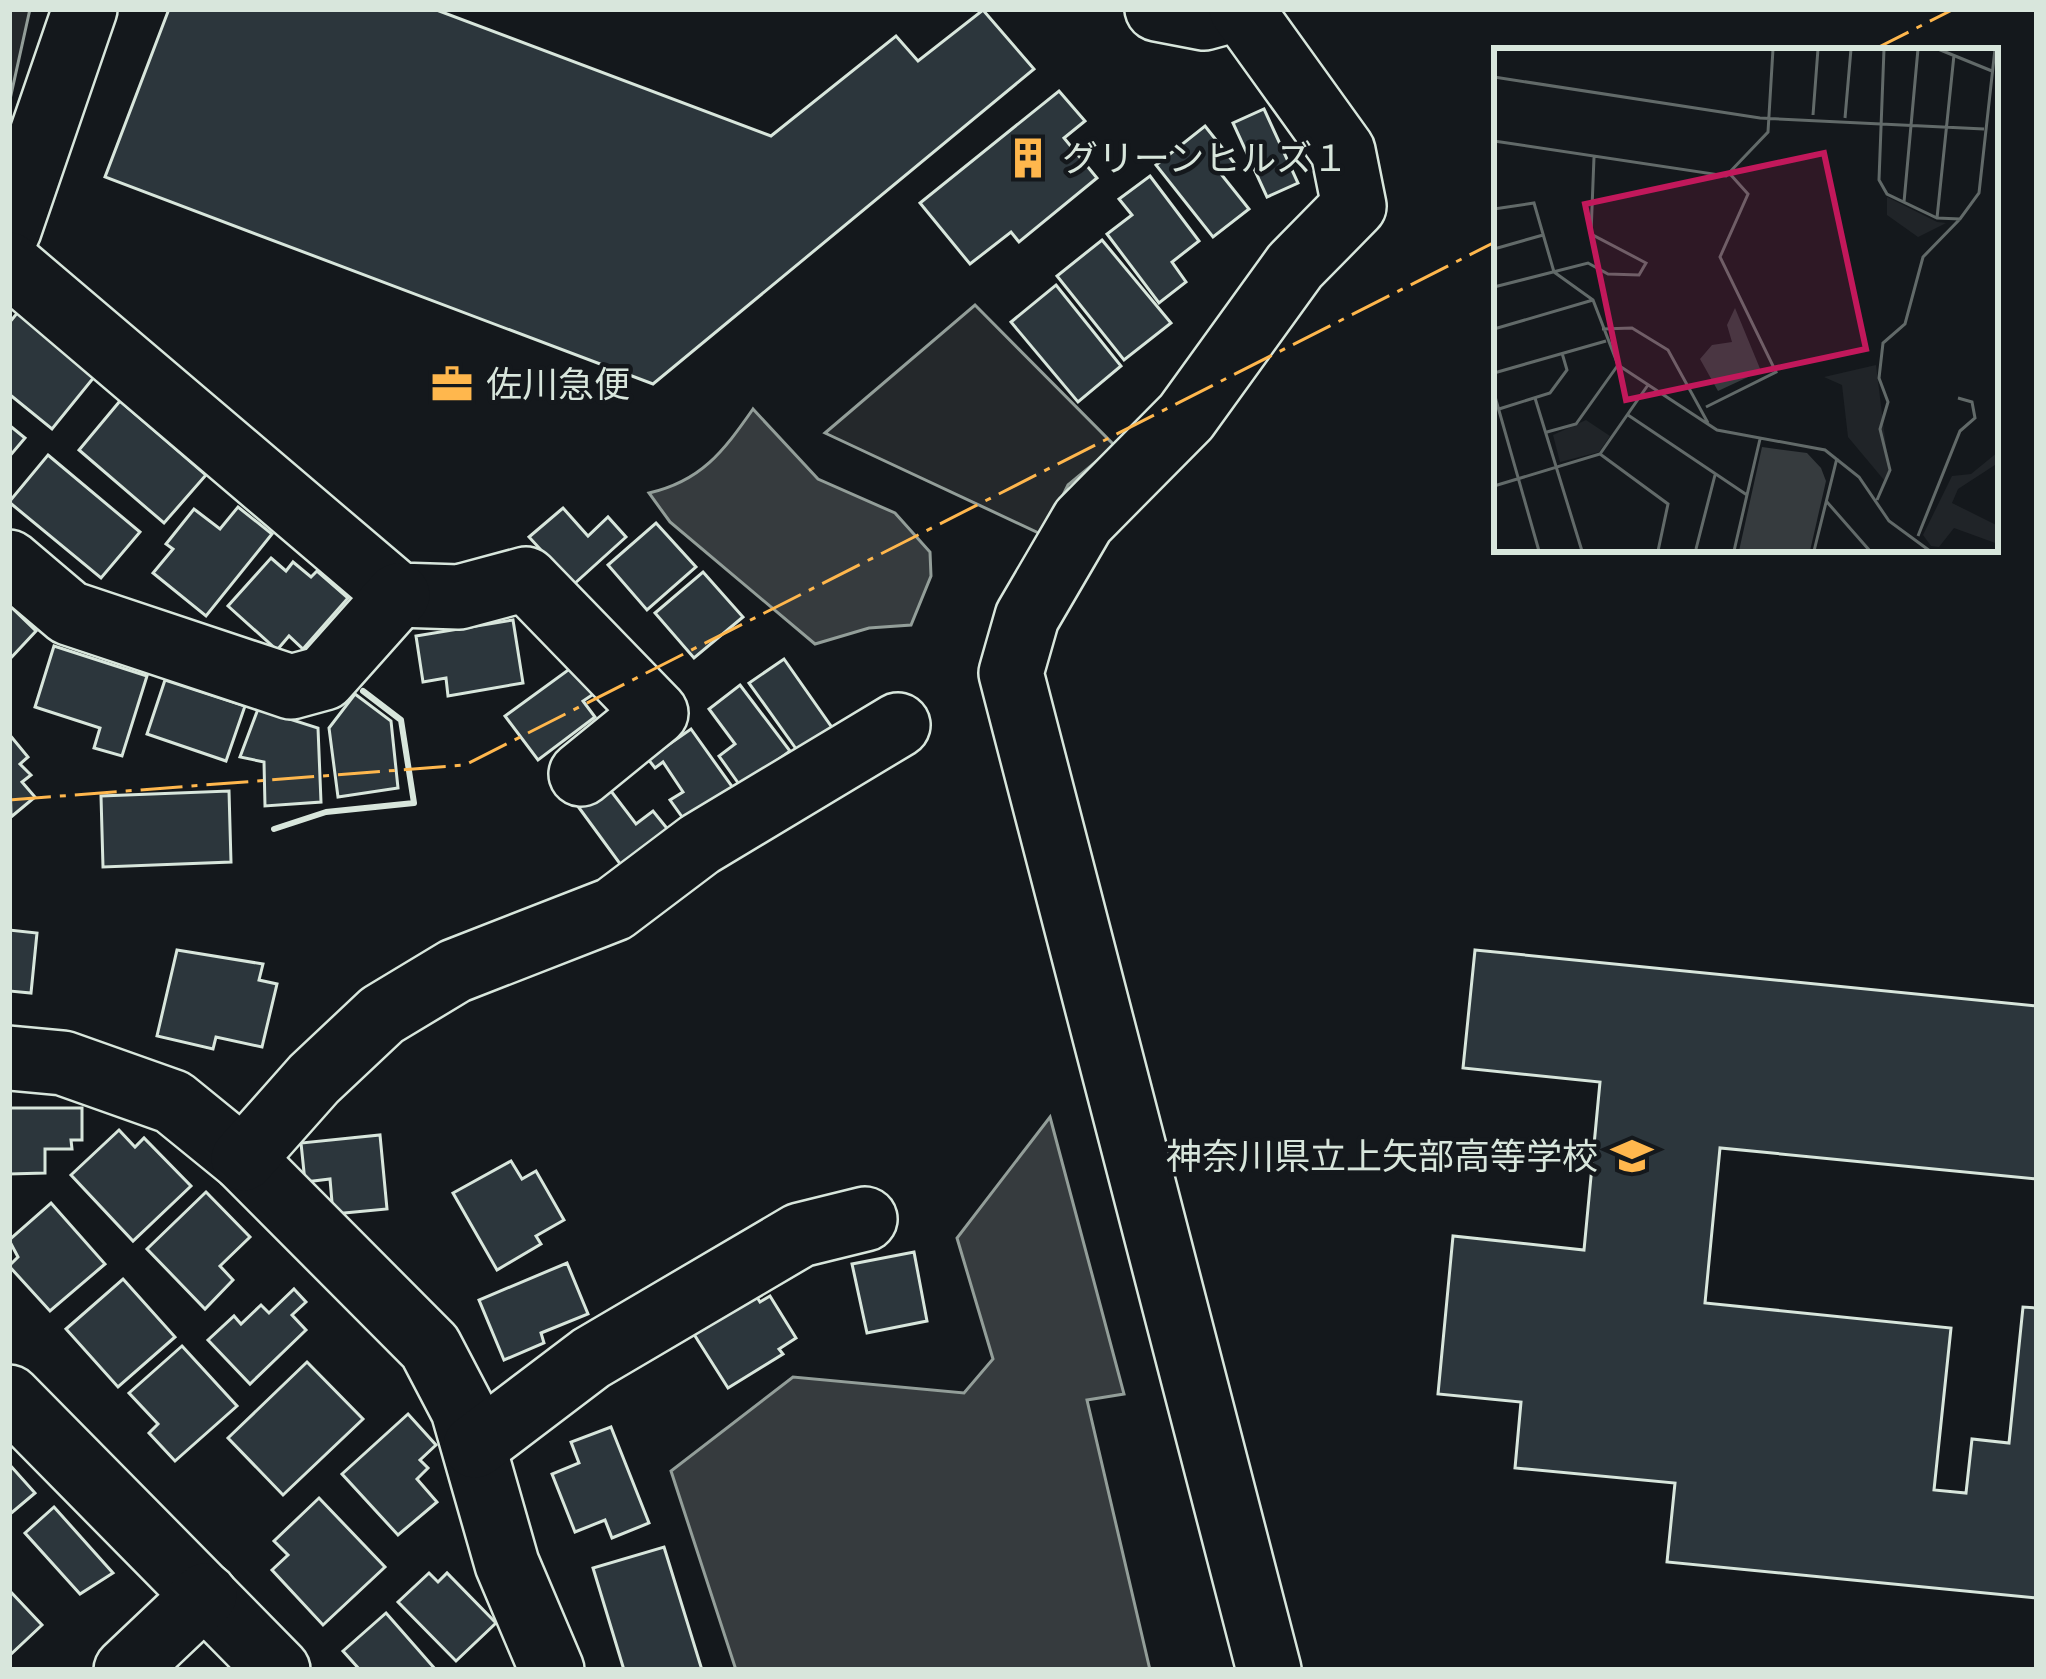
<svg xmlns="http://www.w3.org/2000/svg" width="2046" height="1679" font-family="'Archivo Narrow','Noto Sans JP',sans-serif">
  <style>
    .parking { fill: #24282b; stroke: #939e99; stroke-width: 3 }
    .water { fill: #363b3e; stroke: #939e99; stroke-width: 3 }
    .building { fill: #2c363c; stroke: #d8e6dc; stroke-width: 3 }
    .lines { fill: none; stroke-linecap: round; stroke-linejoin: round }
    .minor-casing { stroke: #d8e6dc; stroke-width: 68 }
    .minor { stroke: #14181c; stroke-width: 63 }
    .wall { stroke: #d8e6dc; stroke-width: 6 }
    .power { stroke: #ffb74d; stroke-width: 3; stroke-dasharray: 42 9 6 9; stroke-linecap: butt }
    .labels { text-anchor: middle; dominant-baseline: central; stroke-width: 9; stroke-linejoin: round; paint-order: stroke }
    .poi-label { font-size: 36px; fill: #d8e6dc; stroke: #14181c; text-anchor: start }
    .inset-road { fill: none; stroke: #626a69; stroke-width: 3 }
    .view { fill: #c2185b; fill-opacity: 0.15; stroke: #c2185b; stroke-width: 6 }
    .inset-edge { fill: none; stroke: #d8e6dc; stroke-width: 6 }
  </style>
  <rect width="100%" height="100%" fill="#14181c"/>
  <!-- parking -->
  <g class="parking">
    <path d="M9 9H30L9 104Z"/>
    <path d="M975 305 1115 446 1068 485 1043 535 825 433Z"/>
  </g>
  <!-- water -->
  <g class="water">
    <path d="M753 409 818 479 895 513 930 552 931 576 911 625 869 628 815 644 670 522 649 493C701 481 723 452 753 409Z"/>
    <path d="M1050 1117 1124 1394 1087 1400 1150 1670H736L671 1471 793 1377 964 1393 993 1359 957 1238Z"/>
  </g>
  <!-- building -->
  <g class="building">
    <path d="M169 9H434L771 136 896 36 918 61 983 10 1034 69 653 384 105 177Z"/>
    <path d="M1059 91 1085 121 1064 138 1097 178 1019 242 1011 232 970 264 920 203Z"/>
    <path d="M1264 109 1298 183 1267 197 1233 123Z"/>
    <path d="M1205 126 1235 164 1221 174 1249 209 1213 237 1156 165Z"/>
    <path d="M1150 176 1199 241 1172 262 1186 282 1159 303 1107 234 1132 215 1119 199Z"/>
    <path d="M1102 240 1171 323 1124 360 1057 276Z"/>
    <path d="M1056 285 1121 366 1078 402 1011 322Z"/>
    <path d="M18 312 95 376 52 429 9 394V323Z"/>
    <path d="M120 401 206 475 164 523 79 450Z"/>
    <path d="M9 425 25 438 9 457Z"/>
    <path d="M48 455 140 532 101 578 9 502Z"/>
    <path d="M238 507 272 534 206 616 153 573 173 549 166 544 194 509 220 529Z"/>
    <path d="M563 508 588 536 608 517 626 537 573 585 529 537Z"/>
    <path d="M656 523 696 567 647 610 608 565Z"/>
    <path d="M271 558 286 571 293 562 311 577 317 571 348 598 303 649 289 636 277 650 228 606Z"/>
    <path d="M703 572 743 617 694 658 655 613Z"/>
    <path d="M9 605 36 631 9 660Z"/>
    <path d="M513 620 523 683 448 696 446 678 423 682 416 636Z"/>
    <path d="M54 646 147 676 122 756 94 748 100 728 35 707Z"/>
    <path d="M784 659 833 729 799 753 749 683Z"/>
    <path d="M575 665 595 693 583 701 595 717 538 760 505 716Z"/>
    <path d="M165 680 245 706 226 761 147 734Z"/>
    <path d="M740 685 790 751 741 787 719 756 735 744 709 709Z"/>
    <path d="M355 694 391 721 398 788 338 797 329 728Z"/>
    <path d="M258 709 318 728 321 802 265 806 264 762 240 757Z"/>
    <path d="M691 729 738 795 690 828 670 800 683 792 663 762 655 768 648 759Z"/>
    <path d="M9 734 28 757 20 764 31 775 22 782 35 797 11 817Z"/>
    <path d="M599 790 603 796 611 791 636 824 653 811 674 837 626 872 577 805Z"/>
    <path d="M229 791 231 862 103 867 101 796Z"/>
    <path d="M9 930 37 933 31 993 9 991Z"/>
    <path d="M177 950 263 964 259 980 277 984 262 1047 216 1037 213 1049 157 1036Z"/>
    <path d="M1475 950 2037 1006V1179L1720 1148 1705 1303 1951 1328 1934 1490 1966 1493 1972 1439 2009 1443 2023 1307 2037 1308V1598L1667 1562 1675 1483 1515 1468 1521 1402 1438 1394 1453 1236 1584 1250 1600 1082 1463 1068Z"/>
    <path d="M9 1108H82V1140H71L72 1149H45V1173L9 1174Z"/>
    <path d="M119 1130 135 1147 144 1138 191 1186 133 1241 71 1175Z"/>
    <path d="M380 1135 387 1209 333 1214 330 1179 305 1182 301 1143Z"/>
    <path d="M511 1161 522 1179 536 1171 564 1220 536 1236 541 1244 497 1270 453 1193Z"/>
    <path d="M206 1192 250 1237 220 1266 233 1280 205 1309 147 1249Z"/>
    <path d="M51 1203 105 1264 50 1311 9 1266 18 1257 9 1240Z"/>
    <path d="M914 1252 927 1321 867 1333 852 1264Z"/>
    <path d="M567 1263 588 1314 541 1333 544 1343 504 1360 479 1300Z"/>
    <path d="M123 1279 175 1337 118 1387 66 1329Z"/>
    <path d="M294 1289 306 1302 292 1315 306 1330 250 1384 208 1340 234 1316 241 1324 261 1305 269 1313Z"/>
    <path d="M752 1289 760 1302 770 1296 796 1338 779 1349 783 1354 728 1388 690 1328Z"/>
    <path d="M182 1346 237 1406 175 1461 149 1433 158 1424 129 1393Z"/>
    <path d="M307 1362 363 1419 283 1495 228 1438Z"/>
    <path d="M408 1414 436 1445 420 1460 428 1468 417 1479 437 1502 398 1535 342 1474Z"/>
    <path d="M611 1427 649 1523 612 1538 605 1520 575 1532 552 1474 579 1463 571 1442Z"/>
    <path d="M9 1464 35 1493 9 1515Z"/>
    <path d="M319 1498 385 1567 323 1625 272 1570 288 1555 274 1541Z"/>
    <path d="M54 1507 113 1573 80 1594 25 1533Z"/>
    <path d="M664 1547 702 1670H624L593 1568Z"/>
    <path d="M429 1573 438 1582 447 1573 496 1623 456 1661 398 1602Z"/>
    <path d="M9 1590 42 1625 9 1656Z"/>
    <path d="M386 1613 436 1670H360L343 1651Z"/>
  </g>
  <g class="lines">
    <!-- minor casing -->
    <g class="minor-casing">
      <g id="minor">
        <path d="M1157 9 1204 18 1237 9"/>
        <path d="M1241 9 1343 151 1354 206 1295 266 1186 417 1083 521 1027 617 1011 673 1269 1670"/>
        <path d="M9 230 85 9"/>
        <path d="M9 264 398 595 459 597 526 579 656 713 581 774"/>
        <path d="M9 562 69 613 291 687 324 678 398 595"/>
        <path d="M9 1058 63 1063 173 1102 243 1159 430 1347 463 1410 507 1564 552 1670"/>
        <path d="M243 1159 314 1079 382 1015 455 971 614 909 700 844 898 725"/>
        <path d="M9 1397 278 1670"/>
        <path d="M475 1446 591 1358 800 1235 865 1219"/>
        <path d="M126 1670 205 1595"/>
      </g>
    </g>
    <!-- minor -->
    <use href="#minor" class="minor"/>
    <!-- wall -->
    <path class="wall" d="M274 829 326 812 414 803 401 720 363 691"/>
    <!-- power -->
    <g class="power">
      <path d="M1871 51 1954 9"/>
      <path d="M9 800 465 765 1497 241"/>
    </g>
  </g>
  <!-- icons -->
  <defs>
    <g id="building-bare" transform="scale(3.24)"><path d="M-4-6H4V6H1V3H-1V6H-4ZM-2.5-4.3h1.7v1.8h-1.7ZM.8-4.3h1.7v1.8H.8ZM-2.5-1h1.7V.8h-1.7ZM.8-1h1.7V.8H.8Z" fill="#ffb74d" stroke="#14181c" stroke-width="2.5" paint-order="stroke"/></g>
    <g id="office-bare" transform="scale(3.24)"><path d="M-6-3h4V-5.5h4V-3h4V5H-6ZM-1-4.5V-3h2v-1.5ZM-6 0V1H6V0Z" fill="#ffb74d" stroke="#14181c" stroke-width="2.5" paint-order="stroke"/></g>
    <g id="school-bare" transform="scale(3.24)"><path d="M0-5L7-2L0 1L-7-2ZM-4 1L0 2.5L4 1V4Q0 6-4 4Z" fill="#ffb74d" stroke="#14181c" stroke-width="2.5" paint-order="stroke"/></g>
  </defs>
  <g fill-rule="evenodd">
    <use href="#building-bare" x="1028" y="158"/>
    <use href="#office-bare" x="452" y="384"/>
    <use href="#school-bare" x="1632" y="1156"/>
  </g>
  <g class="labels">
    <!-- poi labels -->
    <g class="poi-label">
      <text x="1062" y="158">グリーンヒルズ１</text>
      <text x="486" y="384">佐川急便</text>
      <text x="1598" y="1156" text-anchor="end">神奈川県立上矢部高等学校</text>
    </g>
  </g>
  <!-- overview -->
  <g transform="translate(1494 48)">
    <rect width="504" height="504" fill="#14181c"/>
    <path d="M393 149 443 174 452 175 424 189 393 167ZM382 317 395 422 390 432 354 389 348 337 330 329ZM92 372 116 388 105 404 66 414 59 387ZM504 404V415L464 441 458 455 504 478V496L460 480 445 499 437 498 429 487 458 428 477 426Z" fill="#202428"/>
    <path d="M241 260 267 323 224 343 206 311 218 297 238 294 233 277ZM268 399 313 405 327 420 332 433 316 503H245Z" fill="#363b3e"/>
    <path class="inset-road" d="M390 1 385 132 393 146 443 170 466 171 485 145 501 1M444 1 498 23M0 29 266 70 490 81M319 67 324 1M351 70 357 1M0 93 232 128 274 84 279 1M410 154 424 1M0 161 40 155 60 224 99 252 124 317 223 382 331 402 365 429 395 473 436 503M443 170 460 7M0 201 49 187M0 239 94 215 114 226 145 227 152 215 97 186 100 109M0 281 99 252M108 281 138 280 174 302 214 375M0 325 112 293M0 345 45 503M41 350 88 503M212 359 282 324 226 209 254 146 236 126M5 361 56 345 73 322 68 305M134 367 253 447M53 384 82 376 124 317M106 406 174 456 164 503M0 438 106 406 154 337M383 452 396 422 386 381 394 354 385 330 389 295 411 276 429 209 465 172M333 454 376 503M424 488 466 383 481 370 478 354 464 350M202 501 221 427M169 503H211M240 503 266 391M320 503 343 410"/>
    <path class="view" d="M330 105 372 301 132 352 91 156Z"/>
    <rect width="504" height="504" class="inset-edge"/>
  </g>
  <!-- border -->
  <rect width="2046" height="1679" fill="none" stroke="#d8e6dc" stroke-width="24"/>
</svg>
